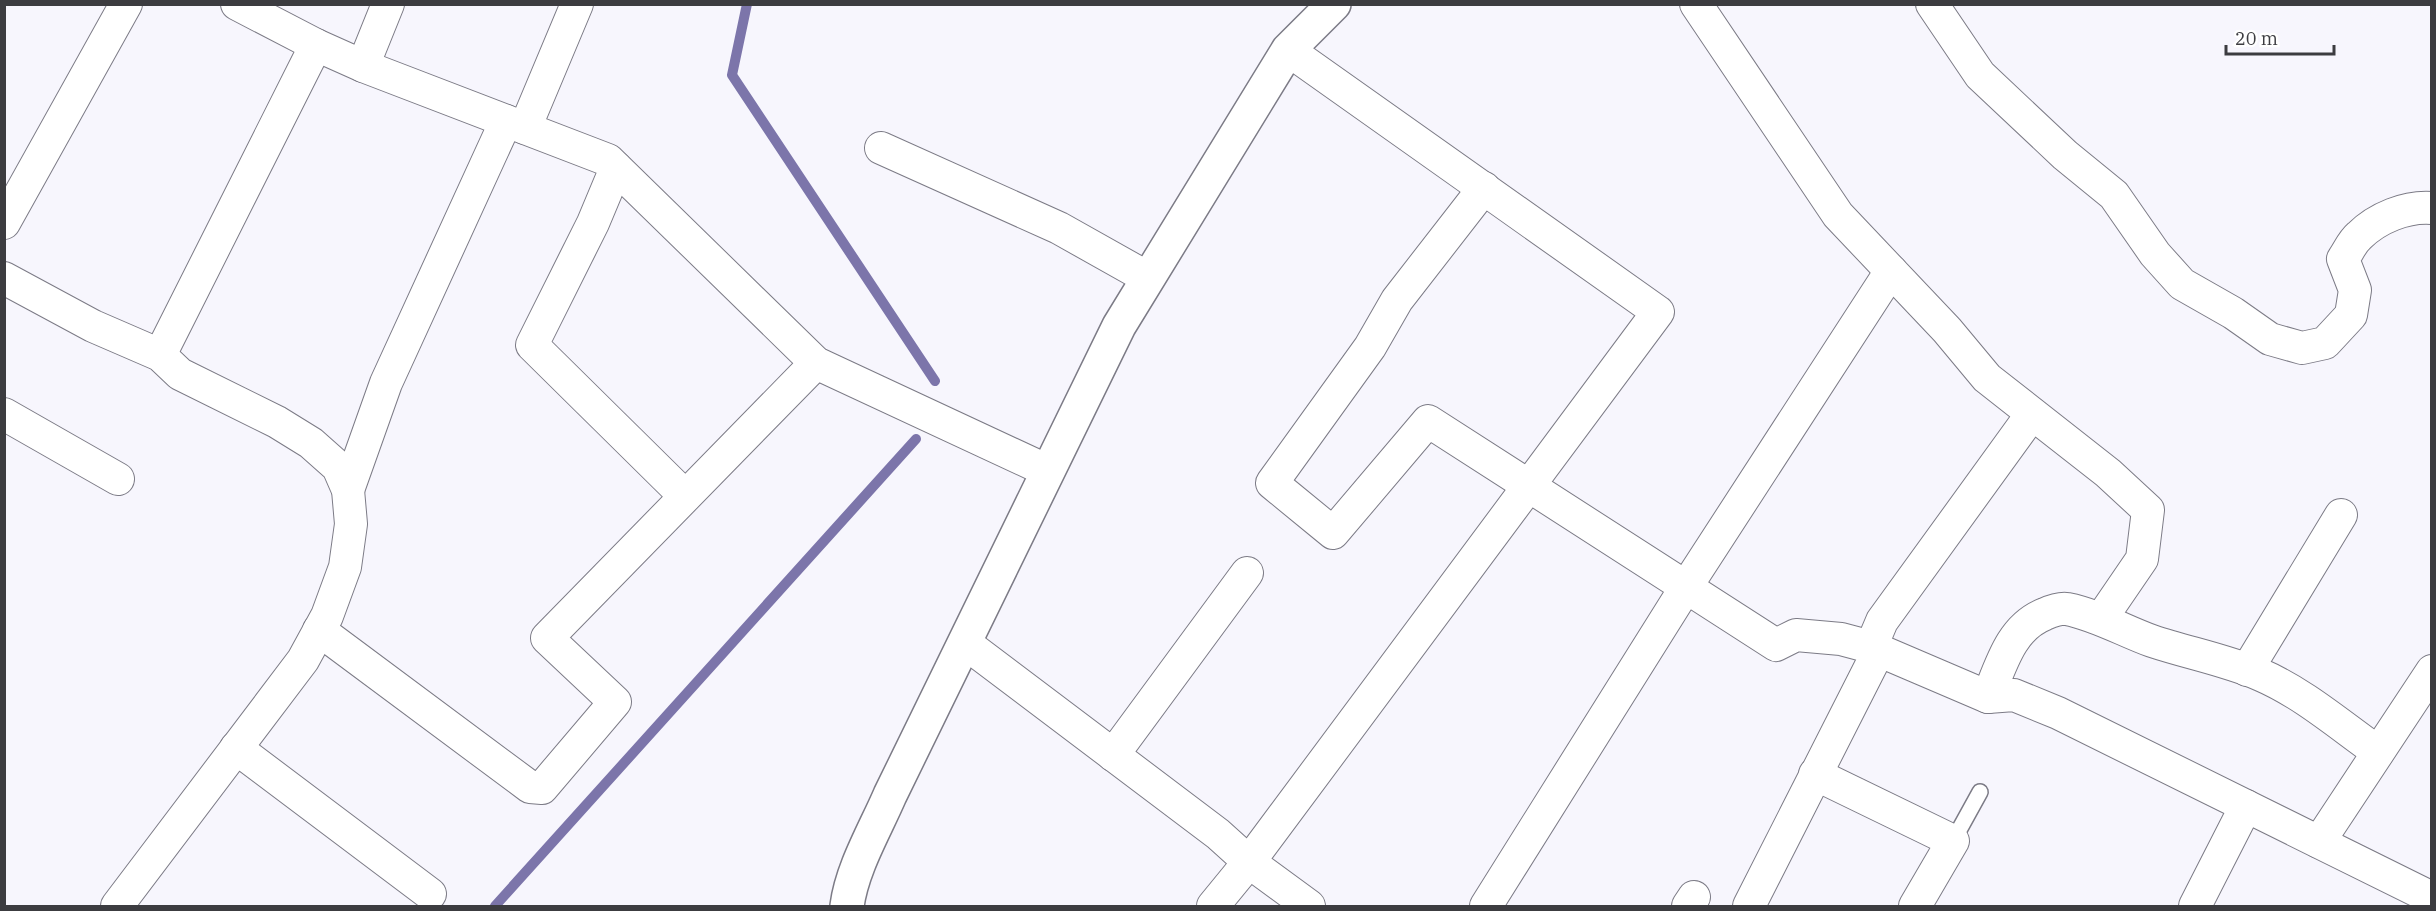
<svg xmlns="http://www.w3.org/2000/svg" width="2436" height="911" font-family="'IBM Plex Serif',serif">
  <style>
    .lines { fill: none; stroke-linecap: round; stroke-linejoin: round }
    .stream { stroke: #7c75aa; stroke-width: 10 }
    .service-casing { stroke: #7c7b86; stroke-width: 18 }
    .minor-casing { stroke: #7c7b86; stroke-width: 34 }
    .secondary-casing { stroke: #7c7b86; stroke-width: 36 }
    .service { stroke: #fff; stroke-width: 15 }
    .minor { stroke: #fff; stroke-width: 32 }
    .secondary { stroke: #fff; stroke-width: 33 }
  </style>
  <rect width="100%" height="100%" fill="#f7f6fd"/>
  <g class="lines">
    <!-- stream -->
    <g class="stream">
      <path d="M747 4 732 75 935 381"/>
      <path d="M495 906 916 439"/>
    </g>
    <!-- service casing -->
    <g class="service-casing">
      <path id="service" d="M1953 841 1980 792"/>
    </g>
    <!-- minor casing -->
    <g class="minor-casing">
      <g id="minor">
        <path d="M237 4 316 45 363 66 608 160 816 363 1048 471"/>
        <path d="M1696 4 1838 215 1947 330 1987 378 2108 473 2148 510 2142 559 2101 619"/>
        <path d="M1932 4 1980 75 2065 155 2114 195 2155 254 2182 284 2233 313 2270 339 2302 348 2325 343 2351 315 2355 290 2343 259C2348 252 2352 242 2359 236 2377 218 2406 206 2432 208"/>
        <path d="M363 66 388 4"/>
        <path d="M525 128 577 4"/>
        <path d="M881 148 1059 228 1148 278"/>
        <path d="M616 168 593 223 532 345 685 496"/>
        <path d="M1484 188 1397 300 1370 347 1272 483 1333 533 1428 421 1776 645 1796 635 1841 639 1871 647 1988 697 2014 695 2058 713 2432 898"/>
        <path d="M4 223 126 4"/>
        <path d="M4 278 93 326 160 355 180 374 277 422 311 443 338 467 348 490 351 524 345 567 327 616 303 660 117 906"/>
        <path d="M160 355 316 45"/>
        <path d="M4 414 118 479"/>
        <path d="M348 490 386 383 506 121"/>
        <path d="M319 630 530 787 542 788 615 702 547 638 816 363"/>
        <path d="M965 643 1218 834 1249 862 1309 906"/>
        <path d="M1871 647 1882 621 2032 414"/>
        <path d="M2247 670 2341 515"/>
        <path d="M1988 697C2001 665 2011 627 2045 614 2051 611 2061 608 2067 609 2097 615 2124 631 2152 641 2188 653 2226 660 2261 675 2303 693 2341 726 2378 752"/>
        <path d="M236 748 430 894"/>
        <path d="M1113 755 1247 573"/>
        <path d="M1815 774 1953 841 1915 906"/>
        <path d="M2319 842 2432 671"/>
        <path d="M1213 906 1249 862 1658 312 1288 50"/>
        <path d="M1486 906 1686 587 1891 271"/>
        <path d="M1688 906 1694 897"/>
        <path d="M1749 906 1879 650"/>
        <path d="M2195 906 2246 806"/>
      </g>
    </g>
    <!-- secondary casing -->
    <g class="secondary-casing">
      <path id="secondary" d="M847 906C852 868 875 830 890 795L1119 326 1288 50 1334 4"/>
    </g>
    <!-- service -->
    <use href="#service" class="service"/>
    <!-- minor -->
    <use href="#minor" class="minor"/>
    <!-- secondary -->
    <use href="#secondary" class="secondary"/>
  </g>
  <!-- border -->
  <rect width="2436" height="911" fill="none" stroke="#3c3c40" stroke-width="12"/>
  <!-- scale -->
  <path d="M2226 45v9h108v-9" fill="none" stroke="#3c3c40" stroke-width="3"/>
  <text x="2235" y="45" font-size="18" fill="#3c3c40" stroke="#ffffff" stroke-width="4.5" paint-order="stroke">20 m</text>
</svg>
